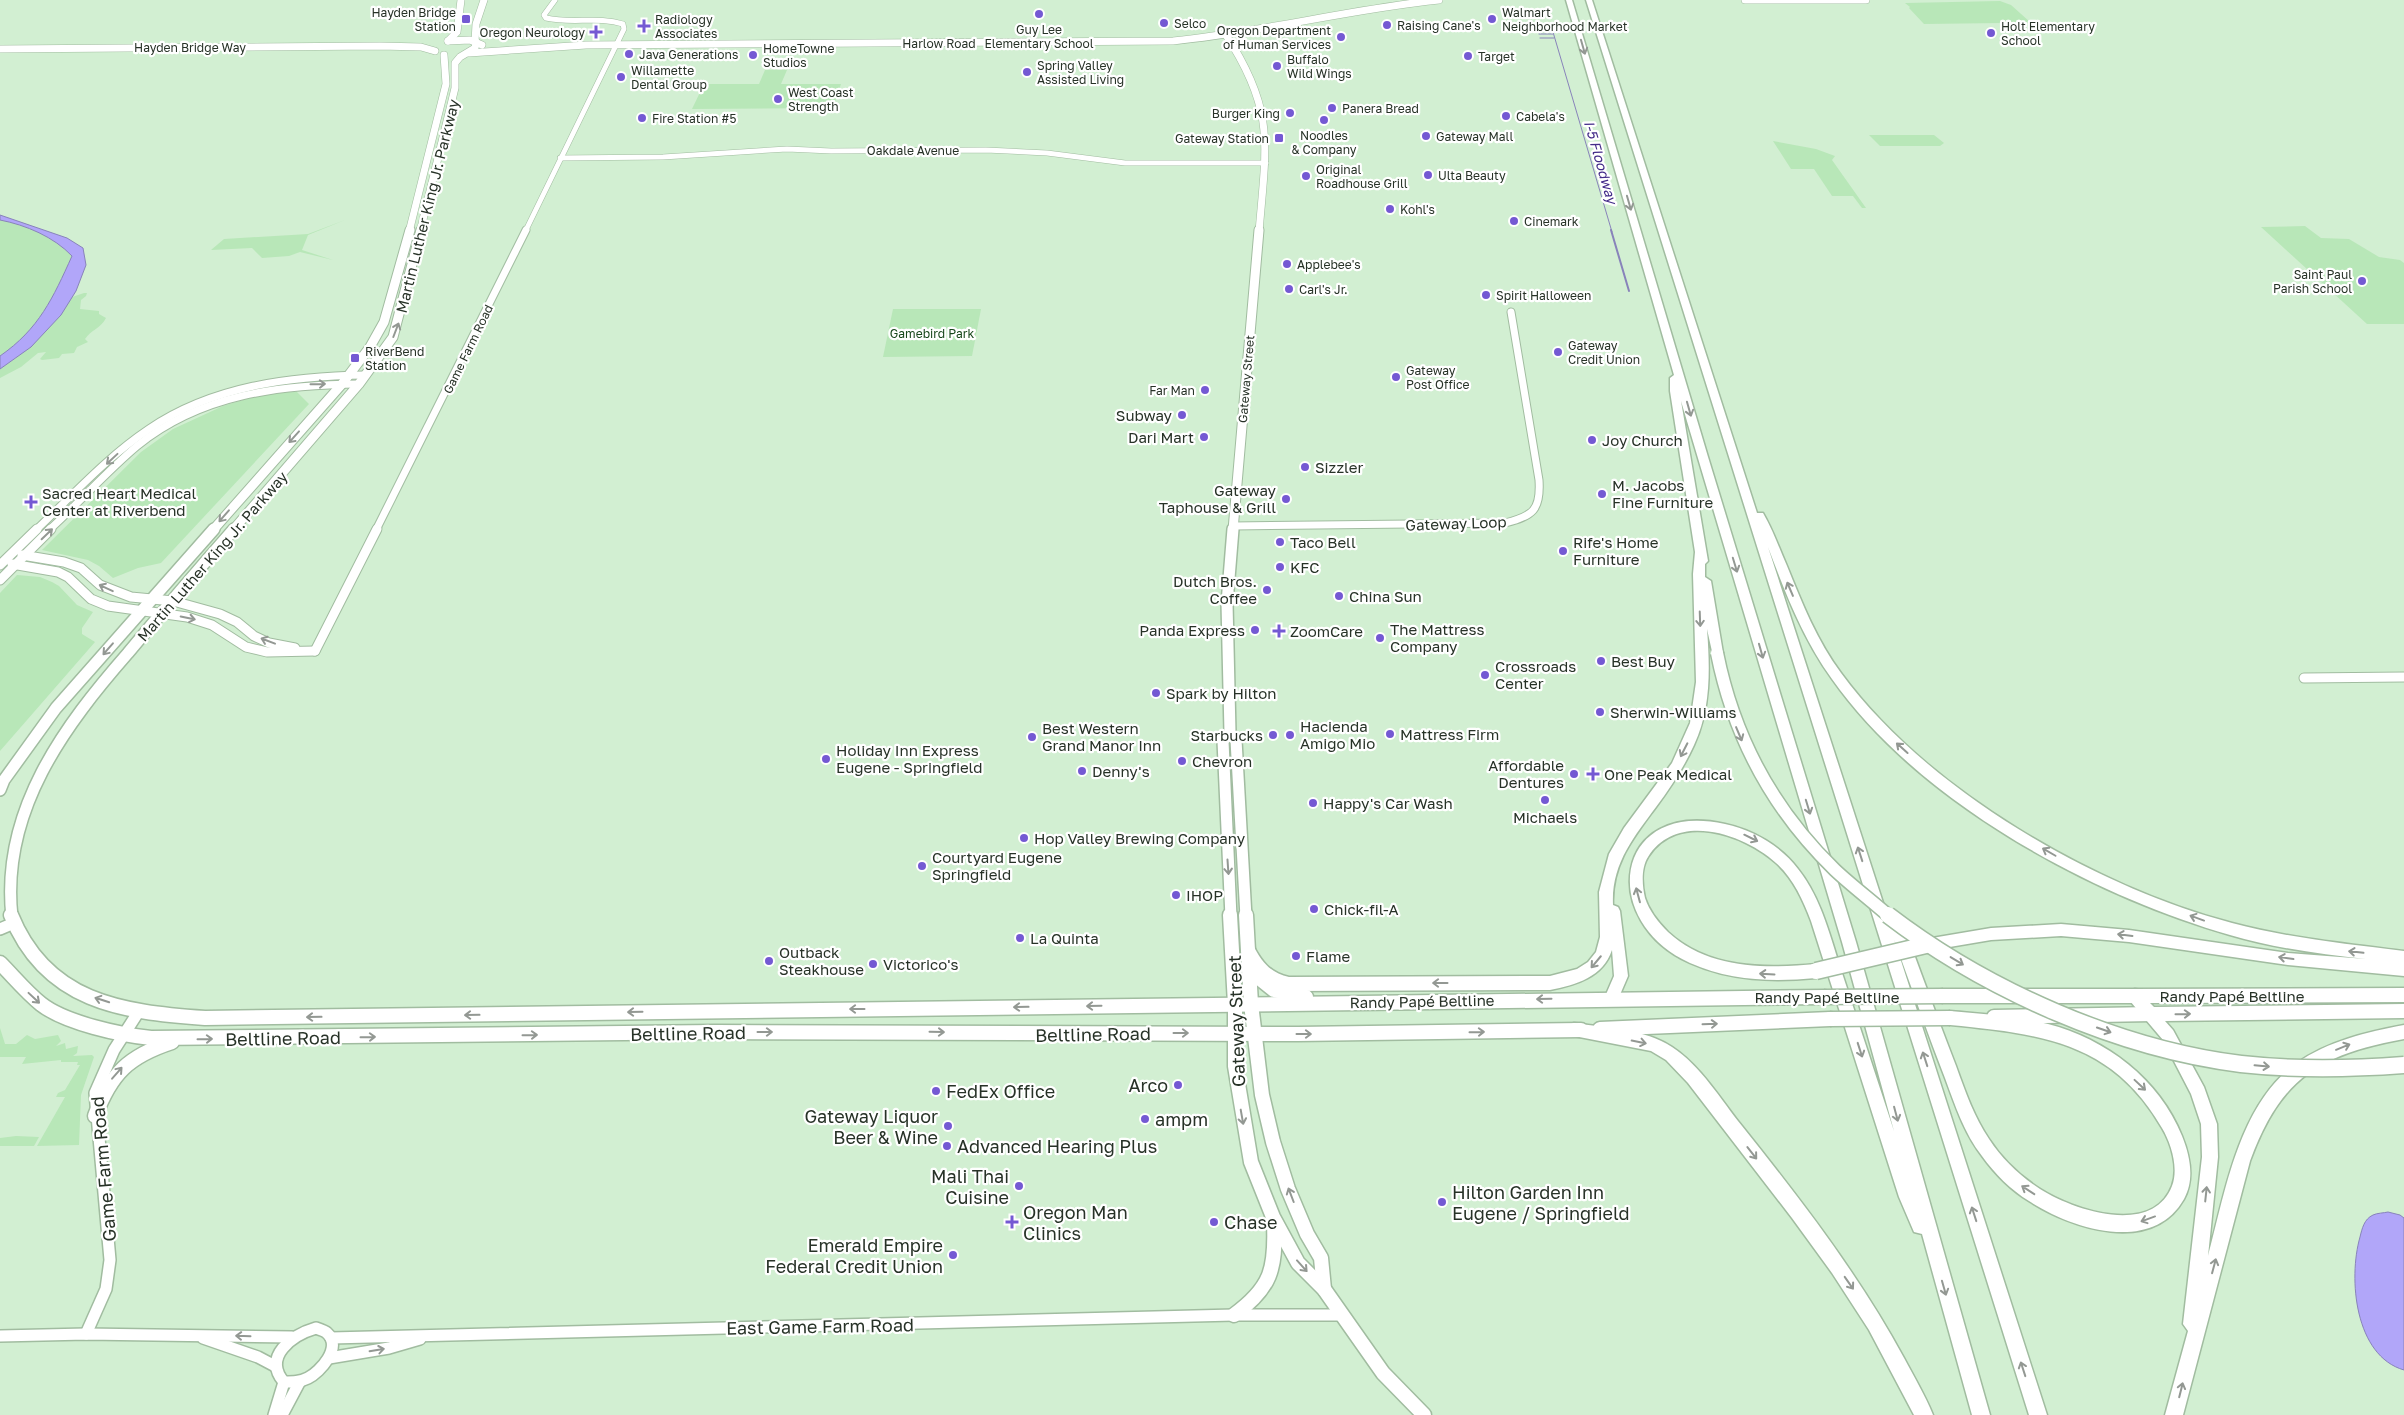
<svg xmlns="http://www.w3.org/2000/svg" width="2404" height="1415" font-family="'Golos Text',sans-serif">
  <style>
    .green { fill: #b8e7b8 }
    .water { fill: #b1a6f9; stroke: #8883ba }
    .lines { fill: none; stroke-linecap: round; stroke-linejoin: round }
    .stream-far1 { stroke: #8883ba; stroke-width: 1 }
    .stream { stroke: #8883ba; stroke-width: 2 }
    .minor-far3-casing { stroke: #a1bca0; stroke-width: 6 }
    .minor-far2-casing { stroke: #a1bca0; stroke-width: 9 }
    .minor-far1-casing { stroke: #a1bca0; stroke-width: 11 }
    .minor-casing { stroke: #a1bca0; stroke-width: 14 }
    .major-far3-casing { stroke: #a1bca0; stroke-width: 8 }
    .major-far2-casing { stroke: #a1bca0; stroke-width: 11 }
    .major-far1-casing { stroke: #a1bca0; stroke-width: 14 }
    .major-casing { stroke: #a1bca0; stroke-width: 17 }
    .highway-casing { stroke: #a1bca0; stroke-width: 3 }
    .minor-far3 { stroke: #fff; stroke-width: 5 }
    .minor-far2 { stroke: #fff; stroke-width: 7 }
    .minor-far1 { stroke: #fff; stroke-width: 9 }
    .minor { stroke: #fff; stroke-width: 11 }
    .major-far3 { stroke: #fff; stroke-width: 7 }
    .major-far2 { stroke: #fff; stroke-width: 9 }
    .major-far1 { stroke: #fff; stroke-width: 11 }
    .major { stroke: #fff; stroke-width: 14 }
    .highway { fill: #fff; fill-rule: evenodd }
    .major-bridge-casing { stroke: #a1bca0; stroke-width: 17; stroke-linecap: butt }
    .highway-bridge-far1-casing { stroke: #a1bca0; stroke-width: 15; stroke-linecap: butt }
    .highway-bridge-casing { stroke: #a1bca0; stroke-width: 19; stroke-linecap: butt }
    .major-bridge { stroke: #fff; stroke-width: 14 }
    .highway-bridge-far1 { stroke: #fff; stroke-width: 12 }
    .highway-bridge { stroke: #fff; stroke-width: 16 }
    .oneway { stroke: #939893 }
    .poi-dot { fill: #7459d3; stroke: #fff; stroke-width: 2 }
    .labels { text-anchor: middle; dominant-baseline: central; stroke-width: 4.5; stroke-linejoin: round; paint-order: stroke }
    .far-poi-label { font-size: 12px; fill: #273227; stroke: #fff; text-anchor: start }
    .far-street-label { font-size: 12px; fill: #273227; stroke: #fff }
    .far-park-label { font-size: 12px; fill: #17471b; stroke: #fff }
    .far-water-label { font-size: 14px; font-style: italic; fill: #442c89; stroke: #fff }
    .street-label { font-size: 15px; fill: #273227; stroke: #fff }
    .poi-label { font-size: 15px; fill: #273227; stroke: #fff; text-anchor: start }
    .near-street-label { font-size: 18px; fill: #273227; stroke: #fff }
    .near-poi-label { font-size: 18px; fill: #273227; stroke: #fff; text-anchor: start }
  </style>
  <rect width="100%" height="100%" fill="#d2efd2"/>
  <!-- green -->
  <g class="green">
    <path d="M2000 1 2011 5 2030 22 2027 24 2033 26H2005L2003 23 1924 24 1909 8 1910 7 1905 3Z"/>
    <path d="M765 70H787L781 84H841L833 108 692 109 704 84H759Z"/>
    <path d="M1869 135H1934L1944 143 1940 146H1880Z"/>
    <path d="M1773 141 1816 149 1835 156 1832 160 1866 208H1862L1853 196H1832L1814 169H1791Z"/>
    <path d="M0 220C26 225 54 237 72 256 53 298 39 329 0 356Z"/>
    <path d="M345 220 308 235 302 250 333 260 300 252 289 256 262 258 252 248 211 250 224 239 308 234Z"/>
    <path d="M2305 226 2321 238 2349 239 2379 257 2400 260 2404 263V324H2367L2261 227Z"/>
    <path d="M84 293H87L86 296 81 300 80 309 99 311V314L106 318C101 328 91 330 85 339L88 342 77 347 74 353 62 354 59 358 42 360 40 359 46 352 38 353 21 367 0 378V369L16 358 72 297Z"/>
    <path d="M893 309H981L972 356 883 357Z"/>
    <path d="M293 391 297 392 309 404 161 563 138 568 113 578 99 566 88 560 42 550 141 452 173 429 223 406 253 397Z"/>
    <path d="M17 575 40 577 52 582 59 586 77 605 93 612 82 628V634L95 642 0 751V593Z"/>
    <path d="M0 1028 5 1044H16L27 1035 35 1039 58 1035 61 1041 56 1046 65 1043 66 1049 78 1046 77 1053 73 1056 92 1055 94 1057 81 1095 79 1145 37 1146 65 1097H56L58 1093 65 1090 80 1065H77L78 1062H61V1060L22 1064 26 1057H0Z"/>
    <path d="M16 1136 39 1137 34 1146H0V1138Z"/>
  </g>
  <!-- water -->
  <g class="water">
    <path d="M0 215 67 238 83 248 86 265 76 291 61 315 31 347 0 369V356C39 329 53 298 72 256 54 237 26 225 0 220Z"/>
    <path d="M2388 1212 2400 1215 2404 1218V1370C2355 1356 2348 1279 2360 1237 2362 1229 2364 1219 2373 1215 2377 1213 2384 1213 2388 1212Z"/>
  </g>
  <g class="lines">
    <!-- stream-far1 -->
    <g class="stream-far1">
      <path d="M1553 32 1612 232"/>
      <path d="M1539 34H1553"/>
      <path d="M1540 38H1554"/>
    </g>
    <!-- stream -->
    <path class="stream" d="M1611 230 1629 291"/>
    <!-- minor-far3 casing -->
    <g class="minor-far3-casing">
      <g id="minor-far3">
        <path d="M560 158 663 157 787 149 831 151 986 150 1047 153 1125 163H1266"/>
        <path d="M525 232 624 29 623 24C598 16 572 24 546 18L544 15 555 0"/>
      </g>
    </g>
    <!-- minor-far2 casing -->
    <g class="minor-far2-casing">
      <g id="minor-far2">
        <path d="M1233 526 1505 523C1533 516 1541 510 1539 480L1511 312"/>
        <path d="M36 530C72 496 107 457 149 429 212 386 291 376 366 375"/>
        <path d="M49 530C79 503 106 472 137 446 201 394 280 385 359 384"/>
        <path d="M376 530 526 230"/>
      </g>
    </g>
    <!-- minor-far1 casing -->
    <g class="minor-far1-casing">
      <g id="minor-far1">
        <path d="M22 555 64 562 81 568 100 585 131 597 173 601 220 614 237 622 254 636 269 643 295 648"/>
        <path d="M12 564 58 572 68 577 91 599 108 606 187 617 212 625 246 647 267 652 315 651"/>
        <path d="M0 565 37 529"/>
        <path d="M0 580 51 529"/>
        <path d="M315 651 377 529"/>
        <path d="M2304 678 2404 677"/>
      </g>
    </g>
    <!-- minor casing -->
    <g class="minor-casing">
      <g id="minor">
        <path d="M0 929 14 923"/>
        <path d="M316 1328C319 1329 325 1331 327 1333 343 1347 320 1372 308 1378 300 1382 293 1382 284 1382 262 1357 292 1335 316 1328Z"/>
        <path d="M86 1334 106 1289 110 1260 95 1093 114 1050 139 1011"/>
        <path d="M0 1336 86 1334 292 1337"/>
        <path d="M203 1338 258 1357 275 1366"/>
        <path d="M331 1338 1234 1315H1340"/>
        <path d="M329 1358 389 1348 420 1339"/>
        <path d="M274 1415 284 1382"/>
        <path d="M282 1415 299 1383"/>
      </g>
    </g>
    <!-- major-far3 casing -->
    <g class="major-far3-casing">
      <g id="major-far3">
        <path d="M1745 0H1866"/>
        <path d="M1226 35C1276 111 1266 146 1259 232"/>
        <path d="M448 41 470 40 482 45"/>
        <path d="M448 41 457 32 461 0"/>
        <path d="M475 42 476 24 484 0"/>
        <path d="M0 49 380 46 421 47 435 51"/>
        <path d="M469 53 586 45 1173 41C1263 32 1350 9 1439 0"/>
        <path d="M409 232 446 84 444 55"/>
        <path d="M420 232 455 88V63L460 57 475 48 476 42"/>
      </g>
    </g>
    <!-- major-far2 casing -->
    <g class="major-far2-casing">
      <g id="major-far2">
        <path d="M213 530 342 384 370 347 384 322 410 230"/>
        <path d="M233 530 359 384 393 337 421 230"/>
        <path d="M1233 530 1259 230"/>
      </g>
    </g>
    <!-- major-far1 casing -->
    <g class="major-far1-casing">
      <g id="major-far1">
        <path d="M1233 529 1227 603 1230 733 1236 740 1246 917"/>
        <path d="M1230 733 1223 741 1231 917"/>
        <path d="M0 790 4 780 56 708 214 529"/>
        <path d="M12 917C0 811 65 725 128 653 163 611 198 570 234 529"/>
      </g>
    </g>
    <!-- major casing -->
    <g class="major-casing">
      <g id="major">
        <path d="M11 915C46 1002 121 1012 205 1018L1824 997"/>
        <path d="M1230 915 1235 1004V1066L1251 1162 1273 1217 1298 1263 1324 1289 1383 1373 1424 1415"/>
        <path d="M1246 915 1251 1004 1262 1095 1273 1142 1288 1189 1307 1234 1321 1258 1324 1289"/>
        <path d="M0 963C13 976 26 992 41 1004 65 1023 121 1035 151 1038L716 1032 1298 1034 1581 1030"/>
        <path d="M1249 970 1274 990 1306 997"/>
        <path d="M1943 996H2135"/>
        <path d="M1994 1017 2152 1014"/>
        <path d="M1600 1029 1830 1019"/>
        <path d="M95 1116C111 1073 129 1056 172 1042"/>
        <path d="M1234 1315C1271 1288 1276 1269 1274 1224"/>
      </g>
    </g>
    <!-- highway casing -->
    <g class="highway-casing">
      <g id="highway">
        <path d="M1566 0H1572L1708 457 1856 942 1990 1415H1972L1922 1234 1914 1232 1899 1197 1811 921C1803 900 1793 878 1776 863 1744 834 1677 811 1648 857 1641 868 1642 885 1645 898 1649 911 1659 923 1668 932 1708 969 1765 969 1816 964L1821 966 1823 971 1821 976 1816 978C1773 982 1730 981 1690 963 1598 922 1613 799 1725 824 1753 830 1781 846 1798 869 1822 899 1831 940 1843 976 1860 1028 1877 1079 1894 1131L1842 942 1681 401 1708 561 1705 564V577L1711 581 1723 653 1721 656H1713L1707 629C1710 669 1711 709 1694 745 1684 767 1671 787 1656 807 1634 837 1611 864 1613 905L1618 907 1620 911 1628 976 1616 1004 1611 1006 1606 1004 1604 999 1614 976 1612 950C1603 977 1576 985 1550 990L1289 991C1264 984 1250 973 1241 949L1243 945 1248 943 1253 945C1261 961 1270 973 1289 977L1550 976 1577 969 1588 962 1596 952 1600 937 1599 892 1609 854 1624 828 1672 763 1690 723 1696 682 1693 574 1695 552 1670 391V378L1674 375Z"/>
        <path d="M1586 0H1592L1757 513H1763C1773 530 1779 548 1787 566 1802 603 1817 641 1841 673 1926 789 2094 887 2232 923 2289 938 2346 944 2404 951V976L2288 965 2129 942 2061 936 1991 940 1926 951 1921 949 1919 945 1921 941 1926 939 1991 928 2061 924 2129 930 2288 953 2366 959C2320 954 2274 948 2230 935 2088 894 1918 801 1832 679 1803 639 1785 592 1768 547L1887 915 1892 913 1897 915 1904 927C1921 973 1938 1020 1956 1066 1965 1091 1974 1117 1989 1139 2002 1159 2020 1176 2040 1189 2073 1210 2152 1237 2172 1186 2179 1168 2171 1143 2162 1128 2112 1041 2040 1034 1950 1025L1945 1023 1942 1018 1945 1013 1950 1011C1983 1014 2016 1016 2048 1024 2106 1039 2159 1079 2182 1136 2190 1156 2195 1179 2184 1199 2152 1255 2072 1229 2029 1201 2011 1190 1995 1174 1982 1156 1964 1133 1955 1105 1945 1078 1927 1032 1911 986 1894 939L2047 1415H2029Z"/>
        <path d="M2404 988V1002L2150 1003 2154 1007 2404 1004V1018L2165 1021 2173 1030 2204 1087 2217 1124 2218 1157 2208 1256C2225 1193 2239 1103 2297 1063 2328 1041 2367 1032 2404 1025V1039C2319 1055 2281 1077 2250 1161L2183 1415H2165L2188 1331 2183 1324 2202 1157 2201 1124 2191 1094 2163 1040 2130 1001 2128 996 2130 991 2135 989Z"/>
        <path d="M1574 1023C1606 1028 1645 1029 1672 1047 1701 1066 1721 1100 1742 1126 1801 1200 1859 1275 1904 1358 1914 1377 1925 1395 1933 1415H1914L1869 1330 1832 1273 1792 1218 1688 1083 1666 1060 1651 1051 1569 1035 1566 1030 1569 1025Z"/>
      </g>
    </g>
    <!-- minor-far3 -->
    <use href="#minor-far3" class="minor-far3"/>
    <!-- minor-far2 -->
    <use href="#minor-far2" class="minor-far2"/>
    <!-- minor-far1 -->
    <use href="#minor-far1" class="minor-far1"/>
    <!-- minor -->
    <use href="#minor" class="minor"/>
    <!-- major-far3 -->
    <use href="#major-far3" class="major-far3"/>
    <!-- major-far2 -->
    <use href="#major-far2" class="major-far2"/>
    <!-- major-far1 -->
    <use href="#major-far1" class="major-far1"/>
    <!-- major -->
    <use href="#major" class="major"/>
    <!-- highway -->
    <use href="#highway" class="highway"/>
    <!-- major-bridge casing -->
    <g class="major-bridge-casing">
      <g id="major-bridge">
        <path d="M1824 997 1943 996"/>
        <path d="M1830 1019 1950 1018"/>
      </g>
    </g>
    <!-- highway-bridge-far1 casing -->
    <g class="highway-bridge-far1-casing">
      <path id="highway-bridge-far1" d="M1717 653C1734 738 1772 809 1835 870 1852 886 1872 901 1890 917"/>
    </g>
    <!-- highway-bridge casing -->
    <g class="highway-bridge-casing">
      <g id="highway-bridge">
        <path d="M1888 915C1986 990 2119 1049 2241 1064 2295 1070 2350 1069 2404 1065"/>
        <path d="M1816 971 1926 945"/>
      </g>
    </g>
    <!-- major-bridge -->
    <use href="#major-bridge" class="major-bridge"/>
    <!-- highway-bridge-far1 -->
    <use href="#highway-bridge-far1" class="highway-bridge-far1"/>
    <!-- highway-bridge -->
    <use href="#highway-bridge" class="highway-bridge"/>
  </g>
  <!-- one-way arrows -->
  <defs><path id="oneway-shaft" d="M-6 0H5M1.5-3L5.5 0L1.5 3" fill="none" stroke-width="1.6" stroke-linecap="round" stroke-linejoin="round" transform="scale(1.25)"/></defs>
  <g class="oneway">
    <use href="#oneway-shaft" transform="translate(1583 47) rotate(74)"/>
    <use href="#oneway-shaft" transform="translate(1629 203) rotate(74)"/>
    <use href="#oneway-shaft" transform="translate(396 330) rotate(-69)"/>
    <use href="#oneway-shaft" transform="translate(318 384) rotate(-1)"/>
    <use href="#oneway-shaft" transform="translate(1689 409) rotate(74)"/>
    <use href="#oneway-shaft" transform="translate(294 437) rotate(132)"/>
    <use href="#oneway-shaft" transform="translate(112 459) rotate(137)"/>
    <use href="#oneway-shaft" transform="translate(224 516) rotate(131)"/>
    <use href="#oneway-shaft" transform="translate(47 534) rotate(-44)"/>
    <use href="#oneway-shaft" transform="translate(1735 565) rotate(73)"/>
    <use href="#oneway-shaft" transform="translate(106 588) rotate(-155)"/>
    <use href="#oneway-shaft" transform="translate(1790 589) rotate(-113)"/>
    <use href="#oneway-shaft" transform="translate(188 618) rotate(12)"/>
    <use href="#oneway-shaft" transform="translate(1700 619) rotate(88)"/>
    <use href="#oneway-shaft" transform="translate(268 641) rotate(-159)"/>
    <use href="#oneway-shaft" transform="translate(108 649) rotate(131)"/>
    <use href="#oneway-shaft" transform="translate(1761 651) rotate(74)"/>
    <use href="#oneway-shaft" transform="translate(1739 734) rotate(67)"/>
    <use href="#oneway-shaft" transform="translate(1902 748) rotate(-138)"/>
    <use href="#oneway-shaft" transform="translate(1684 750) rotate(117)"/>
    <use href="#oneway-shaft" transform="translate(1808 807) rotate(73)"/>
    <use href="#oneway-shaft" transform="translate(1751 838) rotate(26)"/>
    <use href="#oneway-shaft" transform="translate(2049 852) rotate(-150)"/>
    <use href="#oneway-shaft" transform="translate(1860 854) rotate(-108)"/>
    <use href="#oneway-shaft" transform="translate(1228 867) rotate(86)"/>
    <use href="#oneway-shaft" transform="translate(1638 895) rotate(-105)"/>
    <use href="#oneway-shaft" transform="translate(2197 918) rotate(-160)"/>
    <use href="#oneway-shaft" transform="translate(2125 935) rotate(-173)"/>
    <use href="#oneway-shaft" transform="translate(2356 952) rotate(-174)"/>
    <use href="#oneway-shaft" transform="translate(2286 958) rotate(-172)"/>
    <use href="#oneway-shaft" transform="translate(1957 961) rotate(31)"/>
    <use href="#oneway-shaft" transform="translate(1596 962) rotate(130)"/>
    <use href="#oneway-shaft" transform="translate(1767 974) rotate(-177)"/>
    <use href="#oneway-shaft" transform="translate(1440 983) rotate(180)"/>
    <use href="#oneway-shaft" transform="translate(34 998) rotate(43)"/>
    <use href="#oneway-shaft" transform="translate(1544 999) rotate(179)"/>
    <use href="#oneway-shaft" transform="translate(102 1000) rotate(-162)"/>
    <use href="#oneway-shaft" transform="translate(1094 1006) rotate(179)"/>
    <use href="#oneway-shaft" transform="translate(1021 1007) rotate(179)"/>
    <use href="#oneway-shaft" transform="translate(857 1009) rotate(180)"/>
    <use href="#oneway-shaft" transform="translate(635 1012) rotate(179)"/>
    <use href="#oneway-shaft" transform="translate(2183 1014) rotate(-1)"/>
    <use href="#oneway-shaft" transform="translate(472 1015) rotate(179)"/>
    <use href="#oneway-shaft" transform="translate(314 1017) rotate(179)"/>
    <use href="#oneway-shaft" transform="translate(1710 1024) rotate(-2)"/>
    <use href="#oneway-shaft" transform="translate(2104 1030) rotate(19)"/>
    <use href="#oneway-shaft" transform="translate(765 1032)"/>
    <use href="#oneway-shaft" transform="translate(937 1032) rotate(1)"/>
    <use href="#oneway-shaft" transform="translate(1477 1032) rotate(-1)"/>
    <use href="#oneway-shaft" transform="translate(1181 1033)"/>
    <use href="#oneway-shaft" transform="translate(1304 1034)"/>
    <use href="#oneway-shaft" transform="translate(530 1035) rotate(-1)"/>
    <use href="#oneway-shaft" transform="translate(368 1037) rotate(-1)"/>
    <use href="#oneway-shaft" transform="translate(205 1039) rotate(-1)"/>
    <use href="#oneway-shaft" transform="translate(1639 1042) rotate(11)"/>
    <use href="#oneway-shaft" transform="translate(2343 1047) rotate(-22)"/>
    <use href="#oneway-shaft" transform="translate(1860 1050) rotate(72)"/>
    <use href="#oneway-shaft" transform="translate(1925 1059) rotate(-108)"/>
    <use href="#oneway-shaft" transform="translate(2262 1066) rotate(5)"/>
    <use href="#oneway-shaft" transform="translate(117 1073) rotate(-49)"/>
    <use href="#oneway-shaft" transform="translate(2140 1085) rotate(43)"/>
    <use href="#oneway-shaft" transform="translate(1896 1114) rotate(75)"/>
    <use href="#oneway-shaft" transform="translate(1242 1117) rotate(80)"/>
    <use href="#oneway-shaft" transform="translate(1752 1153) rotate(52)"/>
    <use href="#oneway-shaft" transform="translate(2028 1190) rotate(-147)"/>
    <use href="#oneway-shaft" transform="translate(2206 1194) rotate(-84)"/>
    <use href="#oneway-shaft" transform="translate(1291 1195) rotate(-111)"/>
    <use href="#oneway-shaft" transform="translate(1974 1214) rotate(-108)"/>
    <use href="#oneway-shaft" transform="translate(2148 1219) rotate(160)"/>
    <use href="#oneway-shaft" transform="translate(1302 1266) rotate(48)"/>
    <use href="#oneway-shaft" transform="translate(2214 1266) rotate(-75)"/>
    <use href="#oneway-shaft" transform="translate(1849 1283) rotate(55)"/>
    <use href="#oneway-shaft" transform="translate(1944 1288) rotate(74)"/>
    <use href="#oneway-shaft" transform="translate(243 1336) rotate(-178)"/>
    <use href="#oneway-shaft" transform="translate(377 1350) rotate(-9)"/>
    <use href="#oneway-shaft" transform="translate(2023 1369) rotate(-108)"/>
    <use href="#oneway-shaft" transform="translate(2181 1390) rotate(-76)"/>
  </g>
  <!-- markers -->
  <g class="poi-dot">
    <circle cx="1039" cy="14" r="5"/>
    <rect x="461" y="14" width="10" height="10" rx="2.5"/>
    <circle cx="1492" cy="19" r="5"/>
    <circle cx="1164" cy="23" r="5"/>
    <circle cx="1387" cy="25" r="5"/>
    <path d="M641.5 18.5h5v5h5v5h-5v5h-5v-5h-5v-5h5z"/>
    <path d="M593.5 24.5h5v5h5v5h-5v5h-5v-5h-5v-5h5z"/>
    <circle cx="1991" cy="33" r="5"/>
    <circle cx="1341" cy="37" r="5"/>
    <circle cx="629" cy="54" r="5"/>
    <circle cx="753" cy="55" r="5"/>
    <circle cx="1468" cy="56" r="5"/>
    <circle cx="1277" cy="66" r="5"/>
    <circle cx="1027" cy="72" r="5"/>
    <circle cx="621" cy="77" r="5"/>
    <circle cx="778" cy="99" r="5"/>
    <circle cx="1332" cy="108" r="5"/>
    <circle cx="1290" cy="113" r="5"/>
    <circle cx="1506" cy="116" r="5"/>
    <circle cx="642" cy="118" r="5"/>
    <circle cx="1324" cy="120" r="5"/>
    <circle cx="1426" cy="136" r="5"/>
    <rect x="1274" y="133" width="10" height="10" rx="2.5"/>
    <circle cx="1428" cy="175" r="5"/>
    <circle cx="1306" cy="176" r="5"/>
    <circle cx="1390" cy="209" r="5"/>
    <circle cx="1514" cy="221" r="5"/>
    <circle cx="1287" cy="264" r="5"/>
    <circle cx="2362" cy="281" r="5"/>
    <circle cx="1289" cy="289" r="5"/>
    <circle cx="1486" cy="295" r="5"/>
    <circle cx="1558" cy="352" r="5"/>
    <rect x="350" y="353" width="10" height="10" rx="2.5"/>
    <circle cx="1396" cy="377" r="5"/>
    <circle cx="1205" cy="390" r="5"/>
    <circle cx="1182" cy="415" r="5"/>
    <circle cx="1204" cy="437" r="5"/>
    <circle cx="1592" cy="440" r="5"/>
    <circle cx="1305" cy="467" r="5"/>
    <circle cx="1602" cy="494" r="5"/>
    <circle cx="1286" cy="499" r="5"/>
    <path d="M28.5 494.5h5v5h5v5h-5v5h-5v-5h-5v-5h5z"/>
    <circle cx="1280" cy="542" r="5"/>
    <circle cx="1563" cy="551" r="5"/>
    <circle cx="1280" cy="567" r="5"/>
    <circle cx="1267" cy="590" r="5"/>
    <circle cx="1339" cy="596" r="5"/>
    <circle cx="1255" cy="630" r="5"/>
    <path d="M1276.5 623.5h5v5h5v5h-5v5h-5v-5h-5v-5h5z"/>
    <circle cx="1380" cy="638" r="5"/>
    <circle cx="1601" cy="661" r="5"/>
    <circle cx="1485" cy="675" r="5"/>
    <circle cx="1156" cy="693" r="5"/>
    <circle cx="1600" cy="712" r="5"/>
    <circle cx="1390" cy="734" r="5"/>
    <circle cx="1273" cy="735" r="5"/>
    <circle cx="1290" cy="735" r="5"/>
    <circle cx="1032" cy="737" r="5"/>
    <circle cx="826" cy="759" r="5"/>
    <circle cx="1182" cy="761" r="5"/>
    <circle cx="1082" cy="771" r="5"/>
    <circle cx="1574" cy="774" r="5"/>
    <path d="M1590.5 766.5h5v5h5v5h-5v5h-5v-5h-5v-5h5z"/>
    <circle cx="1545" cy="800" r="5"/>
    <circle cx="1313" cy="803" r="5"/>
    <circle cx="1024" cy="838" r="5"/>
    <circle cx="922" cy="866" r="5"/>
    <circle cx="1176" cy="895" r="5"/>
    <circle cx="1314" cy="909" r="5"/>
    <circle cx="1020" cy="938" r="5"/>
    <circle cx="1296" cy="956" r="5"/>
    <circle cx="769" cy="961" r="5"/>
    <circle cx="873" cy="964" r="5"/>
    <circle cx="1178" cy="1085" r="5"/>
    <circle cx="936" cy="1091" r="5"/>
    <circle cx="1145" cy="1119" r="5"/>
    <circle cx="948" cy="1126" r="5"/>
    <circle cx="947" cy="1146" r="5"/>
    <circle cx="1019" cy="1186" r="5"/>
    <circle cx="1442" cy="1202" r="5"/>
    <path d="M1009.5 1214.5h5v5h5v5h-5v5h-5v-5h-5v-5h5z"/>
    <circle cx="1214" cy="1222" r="5"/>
    <circle cx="953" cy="1255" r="5"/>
  </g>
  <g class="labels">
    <!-- far-poi labels -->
    <g class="far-poi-label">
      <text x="456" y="12" text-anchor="end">Hayden Bridge<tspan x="456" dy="14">Station</tspan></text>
      <text x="1502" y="12">Walmart<tspan x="1502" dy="14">Neighborhood Market</tspan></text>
      <text x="655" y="19">Radiology<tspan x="655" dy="14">Associates</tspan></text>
      <text x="1174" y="23">Selco</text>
      <text x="1397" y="25">Raising Cane's</text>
      <text x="2001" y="26">Holt Elementary<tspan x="2001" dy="14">School</tspan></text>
      <text x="1039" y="29" text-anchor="middle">Guy Lee<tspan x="1039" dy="14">Elementary School</tspan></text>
      <text x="1331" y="30" text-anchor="end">Oregon Department<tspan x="1331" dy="14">of Human Services</tspan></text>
      <text x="585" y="32" text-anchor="end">Oregon Neurology</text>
      <text x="763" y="48">HomeTowne<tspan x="763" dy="14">Studios</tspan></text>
      <text x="639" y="54">Java Generations</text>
      <text x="1478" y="56">Target</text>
      <text x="1287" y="59">Buffalo<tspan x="1287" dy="14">Wild Wings</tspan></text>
      <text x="1037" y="65">Spring Valley<tspan x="1037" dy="14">Assisted Living</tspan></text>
      <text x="631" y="70">Willamette<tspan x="631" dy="14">Dental Group</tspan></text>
      <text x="788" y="92">West Coast<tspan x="788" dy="14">Strength</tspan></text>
      <text x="1342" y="108">Panera Bread</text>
      <text x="1280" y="113" text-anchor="end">Burger King</text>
      <text x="1516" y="116">Cabela's</text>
      <text x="652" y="118">Fire Station #5</text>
      <text x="1324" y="135" text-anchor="middle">Noodles<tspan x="1324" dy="14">&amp; Company</tspan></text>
      <text x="1436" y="136">Gateway Mall</text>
      <text x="1269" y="138" text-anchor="end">Gateway Station</text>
      <text x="1316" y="169">Original<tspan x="1316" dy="14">Roadhouse Grill</tspan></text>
      <text x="1438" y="175">Ulta Beauty</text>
      <text x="1400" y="209">Kohl's</text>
      <text x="1524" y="221">Cinemark</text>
      <text x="1297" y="264">Applebee's</text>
      <text x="2352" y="274" text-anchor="end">Saint Paul<tspan x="2352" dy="14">Parish School</tspan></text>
      <text x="1299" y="289">Carl's Jr.</text>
      <text x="1496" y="295">Spirit Halloween</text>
      <text x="1568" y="345">Gateway<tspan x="1568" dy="14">Credit Union</tspan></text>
      <text x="365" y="351">RiverBend<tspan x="365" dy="14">Station</tspan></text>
      <text x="1406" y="370">Gateway<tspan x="1406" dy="14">Post Office</tspan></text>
      <text x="1195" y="390" text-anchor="end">Far Man</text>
    </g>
    <!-- far-street labels -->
    <g class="far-street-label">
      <text x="939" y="43">Harlow Road</text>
      <text x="190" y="47">Hayden Bridge Way</text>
      <text x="913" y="150">Oakdale Avenue</text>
      <text transform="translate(468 349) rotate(-64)">Game Farm Road</text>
      <text transform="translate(1246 379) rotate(-85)">Gateway Street</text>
    </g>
    <!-- far-park labels -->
    <g class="far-park-label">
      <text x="932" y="333">Gamebird Park</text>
    </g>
    <!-- far-water labels -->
    <g class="far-water-label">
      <text transform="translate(1601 162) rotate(74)">I-5 Floodway</text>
    </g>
    <!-- street labels -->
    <g class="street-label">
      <text transform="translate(427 206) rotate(-76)">Martin Luther King Jr. Parkway</text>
      <text transform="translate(1456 523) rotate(-2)">Gateway Loop</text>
      <text transform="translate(212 556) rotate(-49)">Martin Luther King Jr. Parkway</text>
      <text x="2232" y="996">Randy Papé Beltline</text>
      <text x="1827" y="997">Randy Papé Beltline</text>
      <text transform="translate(1422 1001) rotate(-1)">Randy Papé Beltline</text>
    </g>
    <!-- poi labels -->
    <g class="poi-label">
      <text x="1172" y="415" text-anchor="end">Subway</text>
      <text x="1194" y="437" text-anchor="end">Dari Mart</text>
      <text x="1602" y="440">Joy Church</text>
      <text x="1315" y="467">Sizzler</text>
      <text x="1612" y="485">M. Jacobs<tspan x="1612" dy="17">Fine Furniture</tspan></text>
      <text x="1276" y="490" text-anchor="end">Gateway<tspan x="1276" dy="17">Taphouse &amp; Grill</tspan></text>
      <text x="42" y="493">Sacred Heart Medical<tspan x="42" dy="17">Center at Riverbend</tspan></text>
      <text x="1290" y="542">Taco Bell</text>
      <text x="1573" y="542">Rife's Home<tspan x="1573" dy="17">Furniture</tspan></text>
      <text x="1290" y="567">KFC</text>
      <text x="1257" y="581" text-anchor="end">Dutch Bros.<tspan x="1257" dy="17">Coffee</tspan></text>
      <text x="1349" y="596">China Sun</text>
      <text x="1390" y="629">The Mattress<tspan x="1390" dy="17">Company</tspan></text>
      <text x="1245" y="630" text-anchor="end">Panda Express</text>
      <text x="1290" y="631">ZoomCare</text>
      <text x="1611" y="661">Best Buy</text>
      <text x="1495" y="666">Crossroads<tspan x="1495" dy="17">Center</tspan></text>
      <text x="1166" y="693">Spark by Hilton</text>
      <text x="1610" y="712">Sherwin-Williams</text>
      <text x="1300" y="726">Hacienda<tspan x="1300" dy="17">Amigo Mio</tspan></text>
      <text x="1042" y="728">Best Western<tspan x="1042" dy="17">Grand Manor Inn</tspan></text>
      <text x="1400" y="734">Mattress Firm</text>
      <text x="1263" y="735" text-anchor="end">Starbucks</text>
      <text x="836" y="750">Holiday Inn Express<tspan x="836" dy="17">Eugene - Springfield</tspan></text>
      <text x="1192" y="761">Chevron</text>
      <text x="1564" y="765" text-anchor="end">Affordable<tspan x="1564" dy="17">Dentures</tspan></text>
      <text x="1092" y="771">Denny's</text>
      <text x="1604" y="774">One Peak Medical</text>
      <text x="1323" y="803">Happy's Car Wash</text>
      <text x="1545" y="817" text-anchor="middle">Michaels</text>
      <text x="1034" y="838">Hop Valley Brewing Company</text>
      <text x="932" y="857">Courtyard Eugene<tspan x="932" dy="17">Springfield</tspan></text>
      <text x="1186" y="895">IHOP</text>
      <text x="1324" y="909">Chick-fil-A</text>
      <text x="1030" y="938">La Quinta</text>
      <text x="779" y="952">Outback<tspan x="779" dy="17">Steakhouse</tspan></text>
      <text x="1306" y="956">Flame</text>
      <text x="883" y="964">Victorico's</text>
    </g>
    <!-- near-street labels -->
    <g class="near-street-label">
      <text transform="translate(1236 1021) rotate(-92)">Gateway Street</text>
      <text transform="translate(688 1033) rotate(-1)">Beltline Road</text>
      <text transform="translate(1093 1034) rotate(-1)">Beltline Road</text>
      <text transform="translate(283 1038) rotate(-1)">Beltline Road</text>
      <text transform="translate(103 1169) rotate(-95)">Game Farm Road</text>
      <text transform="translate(820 1326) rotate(-1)">East Game Farm Road</text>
    </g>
    <!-- near-poi labels -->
    <g class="near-poi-label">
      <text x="1168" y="1085" text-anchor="end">Arco</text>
      <text x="946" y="1091">FedEx Office</text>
      <text x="938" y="1116" text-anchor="end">Gateway Liquor<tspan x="938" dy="21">Beer &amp; Wine</tspan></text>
      <text x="1155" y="1119">ampm</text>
      <text x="957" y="1146">Advanced Hearing Plus</text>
      <text x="1009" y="1176" text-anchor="end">Mali Thai<tspan x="1009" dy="21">Cuisine</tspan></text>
      <text x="1452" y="1192">Hilton Garden Inn<tspan x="1452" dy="21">Eugene / Springfield</tspan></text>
      <text x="1023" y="1212">Oregon Man<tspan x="1023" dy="21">Clinics</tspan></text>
      <text x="1224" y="1222">Chase</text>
      <text x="943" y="1245" text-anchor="end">Emerald Empire<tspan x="943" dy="21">Federal Credit Union</tspan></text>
    </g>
  </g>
</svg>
